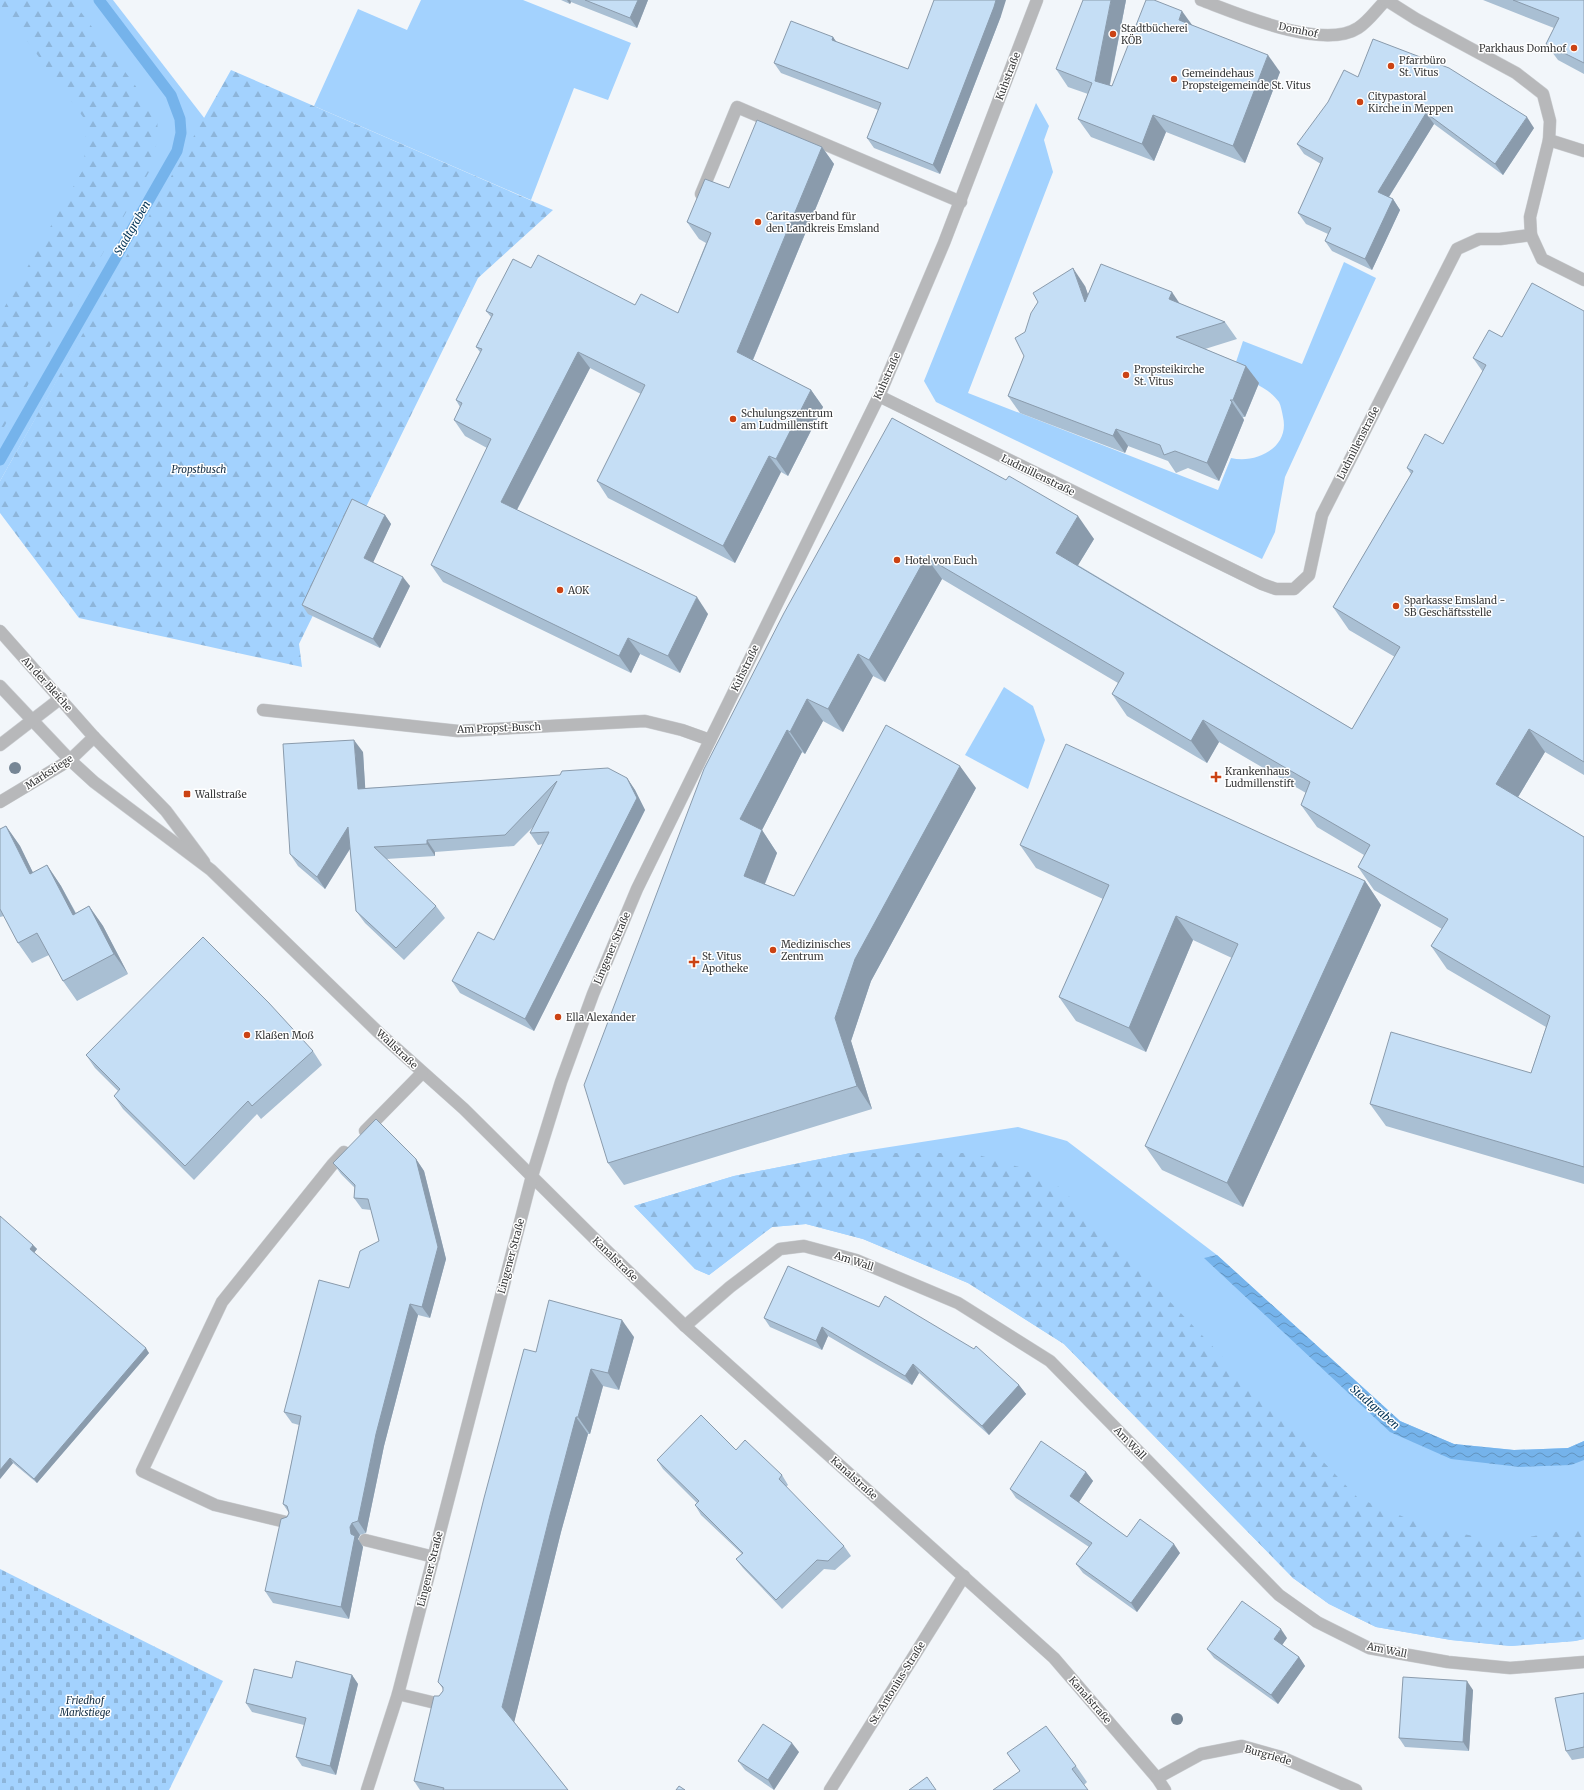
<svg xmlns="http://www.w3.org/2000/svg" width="1584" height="1790" font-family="Merriweather,serif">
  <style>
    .green { fill: #a3d2fe }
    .forest { fill: url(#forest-firs) }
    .cemetery { fill: url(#cemetery-stones) }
    .water { fill: url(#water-waves) }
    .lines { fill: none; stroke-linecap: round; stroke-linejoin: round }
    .stream { stroke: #75b3eb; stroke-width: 11 }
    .minor-casing { stroke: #cdd0d4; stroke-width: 13 }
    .minor { stroke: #b7b8ba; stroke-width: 12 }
    .tree { fill: #768695 }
    .wall { fill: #a9bfd3 }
    .shaded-wall { fill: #8a9bac }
    .building { fill: #c5def5; stroke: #8a9bac }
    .poi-dot { fill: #cb4314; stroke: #fff; stroke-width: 1.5 }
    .labels { text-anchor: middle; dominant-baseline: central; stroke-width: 3; stroke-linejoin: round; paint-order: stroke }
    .poi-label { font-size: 10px; fill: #38393a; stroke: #fff; text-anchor: start }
    .street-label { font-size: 10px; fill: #38393a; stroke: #fff }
    .park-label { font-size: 10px; font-style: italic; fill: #102b42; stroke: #fff }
    .water-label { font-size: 11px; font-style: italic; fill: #013255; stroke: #fff }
  </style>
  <defs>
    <pattern id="forest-firs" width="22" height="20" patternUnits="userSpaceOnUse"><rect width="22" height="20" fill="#a3d2fe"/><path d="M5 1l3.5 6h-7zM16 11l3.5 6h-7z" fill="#8db5da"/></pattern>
    <pattern id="cemetery-stones" width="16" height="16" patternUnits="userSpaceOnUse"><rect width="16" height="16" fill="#a3d2fe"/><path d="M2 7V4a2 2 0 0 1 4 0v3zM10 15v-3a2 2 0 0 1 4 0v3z" fill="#8db5da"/></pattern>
    <pattern id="water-waves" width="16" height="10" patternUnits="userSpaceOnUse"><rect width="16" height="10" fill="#75b3eb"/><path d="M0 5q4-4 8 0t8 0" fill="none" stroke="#6193bf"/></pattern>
  </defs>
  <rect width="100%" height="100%" fill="#f2f6fa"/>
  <!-- green -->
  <g class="green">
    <path d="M0 0H113L205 119 0 481Z"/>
    <path d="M421 0H523L631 43 608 100 574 88 531 200 314 106 358 9 407 30Z"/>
    <path d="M1036 103 1049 126 1044 140 1053 172 968 393 1218 490 1231 458C1257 464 1290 447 1283 417 1282 412 1281 406 1279 402 1267 386 1249 381 1232 374L1243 341 1302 364 1344 262 1376 278 1285 477 1275 532 1262 559 936 402 924 381Z"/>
    <path d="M1004 687 1033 706 1045 740 1028 789 965 755Z"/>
    <path d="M1018 1127 1067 1141 1217 1255 1400 1421 1454 1444 1514 1450 1568 1448 1584 1441V1639L1575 1641 1511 1646 1451 1640 1376 1627 1329 1604 1293 1578 1064 1344 968 1283 863 1239 806 1224 772 1227 709 1275 695 1269 634 1206 734 1176 851 1153Z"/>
  </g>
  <!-- forest -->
  <g class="forest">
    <path d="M0 0H72L157 115 158 138 149 172 0 434V315L84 168 86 121 0 4Z"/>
    <path d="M231 70 553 210 478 278 299 644 302 667 79 618 0 513V481Z"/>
    <path d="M851 1153H972L1019 1167 1061 1188 1358 1498 1428 1527 1504 1542 1584 1526V1639L1575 1641 1511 1646 1451 1640 1376 1627 1329 1604 1293 1578 1064 1344 968 1283 863 1239 806 1224 772 1227 709 1275 695 1269 634 1206 734 1176Z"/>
  </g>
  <!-- cemetery -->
  <path class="cemetery" d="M0 1569 223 1681 169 1790H0Z"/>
  <!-- water -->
  <path class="water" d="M1217 1255 1400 1421 1454 1444 1514 1450 1568 1448 1584 1441V1460L1571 1465 1520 1467 1451 1459 1390 1432 1204 1258Z"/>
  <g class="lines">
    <!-- stream -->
    <path class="stream" d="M0 460 177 151 181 133 180 119 171 95 99 0"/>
    <!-- minor casing -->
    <g class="minor-casing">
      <g id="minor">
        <path d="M1201 0C1236 13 1323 51 1358 28 1368 22 1377 9 1386 0"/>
        <path d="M1549 140 1584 151"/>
        <path d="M701 194 737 107 961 202"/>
        <path d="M1531 235 1542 259 1584 280"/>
        <path d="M879 396 1262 584 1276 589H1294L1309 575 1322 515 1457 249 1479 239H1500L1531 235 1530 217 1549 140 1550 121 1543 94 1516 73 1416 19 1386 0"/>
        <path d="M0 631 94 737 166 811 204 862"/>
        <path d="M0 686 70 760 94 782 211 870 378 1032 464 1109 603 1247 685 1326 1054 1658 1157 1778 1165 1790"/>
        <path d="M263 710 458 731 645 721 682 730 710 740"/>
        <path d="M0 745 61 698"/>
        <path d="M0 802 70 760 94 737"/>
        <path d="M365 1131 422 1073"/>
        <path d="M685 1326 730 1287 780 1249 804 1246 856 1260 958 1303 1050 1361 1279 1595 1317 1622 1369 1648 1448 1662 1510 1668 1584 1662"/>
        <path d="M290 1523 215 1505 142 1471 222 1302 332 1165 344 1152"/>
        <path d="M365 1540 434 1557"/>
        <path d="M398 1694 448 1706"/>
        <path d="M1157 1778 1201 1754 1242 1746 1281 1757 1356 1790"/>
        <path d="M367 1790 398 1694 532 1176 561 1082 593 994 637 889 879 396 944 243 1037 0"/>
        <path d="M830 1790 964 1576"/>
      </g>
    </g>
    <!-- minor -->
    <use href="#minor" class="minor"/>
  </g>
  <!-- trees -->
  <g class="tree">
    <circle cx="15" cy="768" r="6"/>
    <circle cx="1177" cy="1719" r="6"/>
  </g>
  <!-- wall -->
  <g class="wall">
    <path d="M561 0H648L637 28 571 2 570 4Z"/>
    <path d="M1126 0 1110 85 1112 86 1192 26 1280 72 1245 163 1166 132 1154 161 1091 137 1078 119 1088 94 1068 87 1056 69Z"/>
    <path d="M1483 0H1584V74L1558 60 1546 44 1554 28Z"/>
    <path d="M1001 16 940 174 874 148 867 138 878 110 781 73 774 63 833 37 836 42 908 69Z"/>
    <path d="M1358 77 1534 128 1503 175 1434 124 1389 197 1393 199 1400 210 1372 270 1332 251 1325 241 1328 234 1306 224 1298 213 1321 164 1304 154 1297 144Z"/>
    <path d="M822 147 834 164 753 360 811 390 823 407 788 476 781 472 735 563 608 498 597 481 641 394 590 368 517 510 708 614 680 673 640 654 631 673 443 582 431 565 487 448 465 436 454 420 460 407 456 400 480 352 476 347 491 317 486 311 531 268 635 305 678 313 706 243 699 239 687 222 729 188Z"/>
    <path d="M1085 286 1088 295 1179 303 1225 322 1237 339 1205 349 1246 366 1259 383 1245 417H1243L1244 420 1219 481 1188 468 1176 473 1168 461 1128 446 1125 453 1020 413 1008 396 1024 356 1025 332Z"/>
    <path d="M1584 311V775L1545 752 1518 797 1584 837V1184L1386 1126 1370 1104 1531 1073 1546 1027 1447 969 1431 946 1442 929 1374 890 1358 867 1364 855 1317 827 1301 805 1306 793 1219 742 1207 763 1127 716 1112 694 1118 683 942 579 885 682 873 676 843 732 823 721 805 754 802 752 762 830 777 853 765 884 794 896 976 788 871 981 851 1041 872 1109 624 1185 608 1163 892 418 1094 539 1078 565 1352 729 1395 657 1349 630 1333 607 1411 474 1407 468 1443 444 1483 372 1473 358 1502 337Z"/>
    <path d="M385 515 391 524 373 562 410 586 380 648 308 614 302 605Z"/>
    <path d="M363 752 365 788 627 778 635 790 645 810 534 1031 460 993 452 981 494 940 543 844 538 845 530 833 534 826 514 846 435 852V856L386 859 436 906 445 918 404 960 365 923 356 911 350 849 325 889 298 866 290 854Z"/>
    <path d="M6 826 20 846 33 873 47 865 61 886 76 913 89 906 103 926 128 974 77 1001 63 981 49 955 32 963 18 943 4 916 0 917V829Z"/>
    <path d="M1020 845 1365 881 1381 905 1243 1207 1162 1170 1145 1146 1232 958 1193 940 1146 1052 1076 1021 1059 997 1103 899 1036 868Z"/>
    <path d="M313 1051 322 1065 261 1119 257 1114 194 1180 123 1109 114 1096 118 1091 95 1068 86 1055Z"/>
    <path d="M416 1159 424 1171 446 1259 430 1318 418 1315 384 1446 366 1533 360 1535 358 1539 363 1547 349 1619 273 1603 265 1591 287 1517 289 1513 283 1504 299 1425 292 1423 284 1412 379 1241 371 1210 362 1209 354 1198 355 1188 341 1174 333 1163Z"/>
    <path d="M33 1245 37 1249 34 1252 149 1353 37 1483 13 1463 0 1479Z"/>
    <path d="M788 1266 1019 1385 1026 1394 989 1435 919 1373 912 1385 828 1336 822 1350 770 1327 764 1318Z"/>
    <path d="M634 1337 619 1390 603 1386 590 1434H588L561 1532 514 1722 568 1790H420L414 1781 439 1696 443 1691V1689L438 1682 536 1352Z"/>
    <path d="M657 1460 782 1475 788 1485 786 1487 844 1546 851 1556 835 1570 824 1569 782 1609 743 1568 736 1559 742 1554 701 1515 695 1505 697 1503 663 1469Z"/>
    <path d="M1086 1472 1093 1481 1079 1502 1127 1537 1180 1553 1137 1612 1083 1573 1076 1564 1089 1547 1016 1498 1010 1489Z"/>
    <path d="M1287 1638 1282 1645 1299 1657 1305 1666 1278 1704 1214 1658 1207 1649Z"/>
    <path d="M352 1675 358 1684 336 1775 302 1766 296 1757 304 1725 252 1712 246 1703 292 1678Z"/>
    <path d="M1473 1690 1469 1751 1405 1747 1399 1738Z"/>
    <path d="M1584 1693V1758L1572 1760 1566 1751Z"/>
    <path d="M799 1752 774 1790 745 1770 738 1761Z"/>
    <path d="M1007 1753 1076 1766 1087 1782 1084 1785 1020 1771Z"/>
  </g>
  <!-- shaded-wall -->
  <g class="shaded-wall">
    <path d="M567 0H570L571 2 570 4Z"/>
    <path d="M638 0H648L637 28 630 18Z"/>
    <path d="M996 0H1006L1001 16 940 174 933 165Z"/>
    <path d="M1111 0H1126L1107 98 1095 81Z"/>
    <path d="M1182 11 1195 29 1179 20Z"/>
    <path d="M833 37 840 47 832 40Z"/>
    <path d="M1268 55 1280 72 1245 163 1233 146Z"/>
    <path d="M1426 113 1434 124 1385 203 1378 192Z"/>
    <path d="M1153 115 1166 132 1154 161 1142 144Z"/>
    <path d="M1527 117 1534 128 1503 175 1495 164Z"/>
    <path d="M822 147 834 164 749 369 737 352Z"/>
    <path d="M1393 199 1400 210 1372 270 1365 259Z"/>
    <path d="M1073 268 1085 286 1097 320 1085 302Z"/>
    <path d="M1172 292 1184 310 1169 299Z"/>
    <path d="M578 352 590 368 512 519 501 502Z"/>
    <path d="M1246 366 1259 383 1245 417 1233 400Z"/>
    <path d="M811 390 823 407 788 476 776 459Z"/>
    <path d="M1232 402 1244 420 1219 481 1207 463Z"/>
    <path d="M1116 429 1128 446 1125 453 1113 436Z"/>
    <path d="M769 456 781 472 735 563 723 546Z"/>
    <path d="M385 515 391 524 371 567 364 558Z"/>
    <path d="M1078 516 1094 539 1072 575 1056 553Z"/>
    <path d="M926 557 942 579 885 682 869 660Z"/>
    <path d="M403 577 410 586 380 648 373 639Z"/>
    <path d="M697 597 708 614 680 673 668 656Z"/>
    <path d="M628 638 640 654 631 673 619 656Z"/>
    <path d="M858 654 873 676 843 732 828 709Z"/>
    <path d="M807 699 823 721 805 754 790 732Z"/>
    <path d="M1203 720 1219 742 1207 763 1191 741Z"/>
    <path d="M1529 729 1545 752 1512 807 1496 784Z"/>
    <path d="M787 730 802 752 762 830 777 853 759 898 744 876 740 819Z"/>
    <path d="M354 740 363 752 366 800 358 789Z"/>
    <path d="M960 766 976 788 871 981 851 1041 872 1109 857 1086 835 1018 855 959Z"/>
    <path d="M627 778 635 790 645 810 534 1031 525 1019Z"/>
    <path d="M6 826 20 846 44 895 30 874Z"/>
    <path d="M348 827 356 839 325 889 317 877Z"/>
    <path d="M427 840 435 852V856L427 844Z"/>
    <path d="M47 865 61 886 87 935 73 915Z"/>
    <path d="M1365 881 1381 905 1243 1207 1227 1183Z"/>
    <path d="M89 906 103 926 128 974 114 954Z"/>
    <path d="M1176 916 1193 940 1146 1052 1129 1028Z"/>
    <path d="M416 1159 424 1171 446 1259 430 1318 422 1307Z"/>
    <path d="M33 1245 37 1249 34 1253 30 1249Z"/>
    <path d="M410 1304 418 1315 384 1446 366 1533 358 1521 376 1434Z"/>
    <path d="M622 1320 634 1337 619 1390 608 1373Z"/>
    <path d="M822 1327 828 1336 822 1350 816 1341Z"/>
    <path d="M146 1348 149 1353 37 1483 34 1479Z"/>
    <path d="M913 1364 919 1373 912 1385 905 1376Z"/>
    <path d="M591 1369 603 1386 590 1434 578 1417Z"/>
    <path d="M1019 1385 1026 1394 989 1435 982 1426Z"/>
    <path d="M576 1417 588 1434 561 1532 514 1723 502 1707 550 1515Z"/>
    <path d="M10 1458 13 1463 0 1479V1470Z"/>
    <path d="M1086 1472 1093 1481 1077 1505 1070 1496Z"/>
    <path d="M352 1523 360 1535 358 1539 363 1547 349 1619 341 1607 351 1534 350 1527Z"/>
    <path d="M1174 1544 1180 1553 1137 1612 1131 1603Z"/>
    <path d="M1281 1629 1287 1638 1280 1648 1274 1639Z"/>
    <path d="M1299 1657 1305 1666 1278 1704 1271 1695Z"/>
    <path d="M352 1675 358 1684 336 1775 330 1766Z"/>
    <path d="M1467 1681 1473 1690 1469 1751 1463 1742Z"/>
    <path d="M792 1743 799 1752 774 1790 768 1780Z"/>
  </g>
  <!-- building -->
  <g class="building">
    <path d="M585 0H638L630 18Z"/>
    <path d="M934 0H996L994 7 933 165 867 138 881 103 774 63 791 21 833 37 832 40 908 69Z"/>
    <path d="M1083 0H1111L1095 81 1112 86 1146 0H1154L1182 11 1179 20 1268 55 1233 146 1153 115 1142 144 1078 119 1092 83 1056 69Z"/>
    <path d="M1513 0H1584V63L1546 44 1559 18Z"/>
    <path d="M1373 39 1449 68 1527 117 1495 164 1426 113 1378 192 1393 199 1365 259 1325 241 1331 228 1298 213 1323 158 1297 144 1328 102 1344 70 1358 77Z"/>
    <path d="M757 120 822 147 737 352 811 390 776 459 769 456 723 546 597 481 645 385 578 352 501 502 697 597 668 656 628 638 619 656 431 565 491 439 454 420 462 403 456 400 482 349 476 347 493 314 486 311 513 259 531 268 538 255 635 305 641 294 678 313 711 233 687 222 705 179 729 188Z"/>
    <path d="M1101 264 1172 292 1169 299 1225 322 1176 337 1246 366 1233 400H1230L1232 402 1207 463 1175 451 1164 455 1160 445 1116 429 1113 436 1008 396 1024 356 1015 338 1025 332 1031 313 1038 302 1033 293 1073 268 1085 302Z"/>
    <path d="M1532 283 1584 311V762L1529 729 1496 784 1584 837V1167L1370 1104 1391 1032 1531 1073 1550 1016 1431 946 1448 919 1358 867 1370 845 1301 805 1310 782 1203 720 1191 741 1112 694 1124 673 926 557 869 660 858 654 828 709 807 699 790 732 787 730 740 819 762 830 744 876 794 896 886 725 960 766 855 959 835 1018 857 1086 608 1163 584 1085 704 769 784 613 892 418 1006 480 1009 476 1078 516 1056 553 1352 729 1400 647 1333 607 1413 471 1407 468 1425 434 1443 444 1486 365 1473 358 1489 330 1502 337Z"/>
    <path d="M352 499 385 515 364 558 403 577 373 639 302 605Z"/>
    <path d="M354 740 358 789 560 775 562 771 608 768 627 778 637 798 525 1019 452 981 478 932 494 940 549 832 530 833 557 781 505 835 427 840V844L374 847 436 906 396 948 356 911 348 827 317 877 290 854 283 744Z"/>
    <path d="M1066 744 1365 881 1227 1183 1145 1146 1238 944 1176 916 1129 1028 1059 997 1109 885 1020 845Z"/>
    <path d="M6 826 30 874 47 865 73 915 89 906 114 954 63 981 37 933 18 943 0 909V829Z"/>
    <path d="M203 937 269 1003 313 1051 252 1106 248 1101 185 1166 114 1096 120 1089 86 1055Z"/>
    <path d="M376 1119 416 1159 438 1247 422 1307 410 1304 376 1434 358 1521 352 1523 350 1527 351 1534 355 1536 341 1607 265 1591 281 1519 287 1517 289 1513 287 1506 283 1504 301 1416 284 1412 319 1280 349 1288 360 1251 379 1241 368 1199 354 1198 355 1185 333 1163Z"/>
    <path d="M0 1216 33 1245 30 1249 146 1348 34 1479 10 1458 0 1470Z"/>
    <path d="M788 1266 879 1307 885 1296 974 1349 976 1346 1019 1385 982 1426 913 1364 905 1376 822 1327 816 1341 764 1318Z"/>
    <path d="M549 1300 622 1320 608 1373 591 1369 578 1417H576L550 1515 502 1707 568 1790H443L444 1788 414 1781 434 1696H439L443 1691V1687L438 1682 484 1498 524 1349 536 1352Z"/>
    <path d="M701 1415 736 1450 745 1440 782 1475 779 1479 844 1546 828 1561 817 1560 776 1600 736 1559 743 1553 695 1505 699 1501 657 1460Z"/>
    <path d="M1041 1441 1086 1472 1070 1496 1127 1537 1140 1519 1174 1544 1131 1603 1076 1564 1092 1543 1010 1489Z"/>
    <path d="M1242 1601 1281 1629 1274 1639 1299 1657 1271 1695 1207 1649Z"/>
    <path d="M296 1661 352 1675 330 1766 296 1757 306 1718 246 1703 254 1669 292 1678Z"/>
    <path d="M1403 1677 1467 1681 1463 1742 1399 1738Z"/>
    <path d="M1584 1693V1747L1566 1751 1555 1698Z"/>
    <path d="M763 1724 792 1743 768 1780 738 1761Z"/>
    <path d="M1046 1726 1076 1766 1072 1769 1088 1790H993L1020 1771 1007 1753Z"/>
    <path d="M927 1777 936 1790H909Z"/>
    <path d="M679 1786 685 1790H676Z"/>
  </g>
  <!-- markers -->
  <g class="poi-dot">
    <circle cx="1113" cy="34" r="4"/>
    <circle cx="1574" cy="48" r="4"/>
    <circle cx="1391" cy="66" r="4"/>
    <circle cx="1174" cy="79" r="4"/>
    <circle cx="1360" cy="102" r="4"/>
    <circle cx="758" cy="222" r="4"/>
    <circle cx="1126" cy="375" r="4"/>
    <circle cx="733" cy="419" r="4"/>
    <circle cx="897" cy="560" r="4"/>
    <circle cx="560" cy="590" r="4"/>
    <circle cx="1396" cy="606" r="4"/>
    <path d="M1214 771h4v4h4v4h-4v4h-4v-4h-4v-4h4z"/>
    <rect x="183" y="790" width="8" height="8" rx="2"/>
    <circle cx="773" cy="950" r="4"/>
    <path d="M692 956h4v4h4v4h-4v4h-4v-4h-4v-4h4z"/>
    <circle cx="558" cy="1017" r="4"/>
    <circle cx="247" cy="1035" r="4"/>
  </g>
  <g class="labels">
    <!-- poi labels -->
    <g class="poi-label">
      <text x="1121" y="28">Stadtbücherei<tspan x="1121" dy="12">KÖB</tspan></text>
      <text x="1566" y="48" text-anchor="end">Parkhaus Domhof</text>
      <text x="1399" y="60">Pfarrbüro<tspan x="1399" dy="12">St. Vitus</tspan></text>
      <text x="1182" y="73">Gemeindehaus<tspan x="1182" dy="12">Propsteigemeinde St. Vitus</tspan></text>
      <text x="1368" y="96">Citypastoral<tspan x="1368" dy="12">Kirche in Meppen</tspan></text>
      <text x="766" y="216">Caritasverband für<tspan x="766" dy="12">den Landkreis Emsland</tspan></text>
      <text x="1134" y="369">Propsteikirche<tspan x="1134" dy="12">St. Vitus</tspan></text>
      <text x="741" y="413">Schulungszentrum<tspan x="741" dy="12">am Ludmillenstift</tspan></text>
      <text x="905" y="560">Hotel von Euch</text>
      <text x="568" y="590">AOK</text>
      <text x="1404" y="600">Sparkasse Emsland -<tspan x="1404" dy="12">SB Geschäftsstelle</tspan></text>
      <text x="1225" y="771">Krankenhaus<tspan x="1225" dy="12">Ludmillenstift</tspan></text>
      <text x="195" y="794">Wallstraße</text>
      <text x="781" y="944">Medizinisches<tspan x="781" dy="12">Zentrum</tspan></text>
      <text x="702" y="956">St. Vitus<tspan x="702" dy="12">Apotheke</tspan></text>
      <text x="566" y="1017">Ella Alexander</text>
      <text x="255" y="1035">Klaßen Moß</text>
    </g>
    <!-- street labels -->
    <g class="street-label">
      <text transform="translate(1298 30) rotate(12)">Domhof</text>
      <text transform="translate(1008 76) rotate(-69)">Kuhstraße</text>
      <text transform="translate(887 376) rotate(-66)">Kuhstraße</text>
      <text transform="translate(1358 443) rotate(-63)">Ludmillenstraße</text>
      <text transform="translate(1038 475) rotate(26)">Ludmillenstraße</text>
      <text transform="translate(745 668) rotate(-64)">Kuhstraße</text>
      <text transform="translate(47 684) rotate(48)">An der Bleiche</text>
      <text transform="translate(499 728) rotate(-2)">Am Propst-Busch</text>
      <text transform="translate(49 772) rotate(-33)">Markstiege</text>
      <text transform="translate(612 948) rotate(-67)">Lingener Straße</text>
      <text transform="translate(397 1049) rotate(43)">Wallstraße</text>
      <text transform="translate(511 1256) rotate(-75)">Lingener Straße</text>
      <text transform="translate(615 1259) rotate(44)">Kanalstraße</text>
      <text transform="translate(854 1261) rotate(18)">Am Wall</text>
      <text transform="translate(1130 1443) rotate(46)">Am Wall</text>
      <text transform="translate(854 1478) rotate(42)">Kanalstraße</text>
      <text transform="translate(430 1569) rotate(-76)">Lingener Straße</text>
      <text transform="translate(1387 1650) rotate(12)">Am Wall</text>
      <text transform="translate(897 1683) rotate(-58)">St.-Antonius-Straße</text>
      <text transform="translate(1090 1700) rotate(49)">Kanalstraße</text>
      <text transform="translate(1268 1755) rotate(16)">Burgriede</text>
    </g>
    <!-- park labels -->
    <g class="park-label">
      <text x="199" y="469">Propstbusch</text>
      <text x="85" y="1700">Friedhof<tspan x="85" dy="12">Markstiege</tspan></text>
    </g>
    <!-- water labels -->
    <g class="water-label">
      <text transform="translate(132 228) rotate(-60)">Stadtgraben</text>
      <text transform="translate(1375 1407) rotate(41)">Stadtgraben</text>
    </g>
  </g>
</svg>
